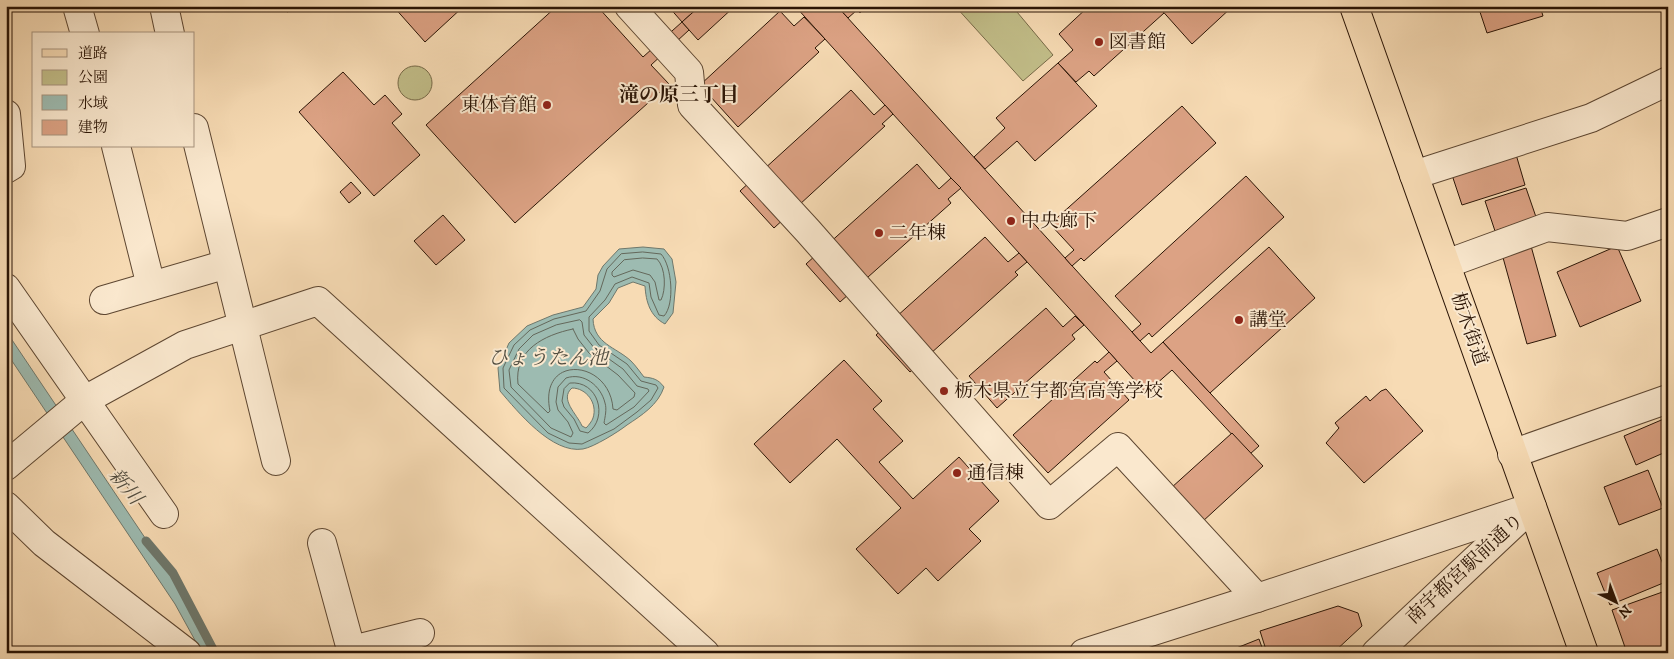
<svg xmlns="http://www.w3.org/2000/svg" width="1674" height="659" font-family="'IM FELL DW Pica','Noto Serif JP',serif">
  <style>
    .green { fill: #c2be89; stroke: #766947 }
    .water { fill: #9dbbb1; stroke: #6f786c; fill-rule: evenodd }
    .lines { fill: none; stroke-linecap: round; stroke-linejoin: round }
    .shore { stroke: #64685b; stroke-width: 1 }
    .stream { stroke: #6f786c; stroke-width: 9 }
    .building { fill: #dca284; stroke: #2a1405 }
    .minor-casing { stroke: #5d4631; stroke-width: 30 }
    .major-casing { stroke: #2a1405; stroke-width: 30 }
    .minor { stroke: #fae8ce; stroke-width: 28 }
    .major { stroke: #f7dbb4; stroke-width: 28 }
    .poi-dot { fill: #8f2418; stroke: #fae8ce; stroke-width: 2 }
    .labels { text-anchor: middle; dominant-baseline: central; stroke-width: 4; stroke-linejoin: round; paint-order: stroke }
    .poi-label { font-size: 19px; fill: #2a1405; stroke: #fae8ce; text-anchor: start }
    .street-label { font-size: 19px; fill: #2a1405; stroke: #fae8ce }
    .neighbourhood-label { font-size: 20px; font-weight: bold; fill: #2a1405; stroke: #fae8ce }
    .water-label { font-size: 20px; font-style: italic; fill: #524e41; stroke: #fae8ce }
  </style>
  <rect width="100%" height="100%" fill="#f7dbb4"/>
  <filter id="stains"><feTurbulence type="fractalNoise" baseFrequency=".004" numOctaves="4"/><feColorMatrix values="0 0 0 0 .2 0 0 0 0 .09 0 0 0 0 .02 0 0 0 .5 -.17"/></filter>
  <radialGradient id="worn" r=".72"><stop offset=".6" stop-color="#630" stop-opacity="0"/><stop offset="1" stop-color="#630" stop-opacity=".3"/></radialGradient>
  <!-- green -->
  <g class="green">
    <path d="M955 6H1012L1053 55 1023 81Z"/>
    <circle cx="415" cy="83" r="17"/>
  </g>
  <!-- water -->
  <g class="water">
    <path d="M643 247 664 249 672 259 676 282 673 313 665 324C650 316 646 302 645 286L633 282 618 288 609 303 593 319C594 344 616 347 631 361 636 366 640 372 644 377 653 378 658 379 664 387 658 405 642 415 627 425 618 432 594 447 583 449 552 454 518 412 500 391L498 368 509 343 527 326 553 315 583 307 596 289 598 275 603 266 619 249ZM572 388C586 388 598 403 593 418 592 421 589 425 586 428L582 426C577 414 559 399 572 388Z"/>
    <path d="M6 331 174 581 214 653H202L175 604 6 352Z"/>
  </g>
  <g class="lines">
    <!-- shore -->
    <g class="shore">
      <path d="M643 252 661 254C672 266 675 304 664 316L659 315 651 297 649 283 632 277 615 284 605 300 589 317V331L599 345 627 364 641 381 656 385 658 388 651 400 637 412 614 429 582 444 569 443 548 433 504 388 503 368 514 345 530 330 554 319 586 311 600 291 607 269 621 254Z"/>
      <path d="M643 258 657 259C666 268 666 290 661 300H659L655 282 650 275 633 270 614 277 612 275V272L624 260Z"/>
      <path d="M580 320 582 322 584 335 595 349 623 369 637 386 648 389 649 391 634 407 606 425 604 423C605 417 607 409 605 403 601 386 584 372 566 378L558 387 556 402 558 410 568 422 573 433 571 437 551 428 511 387 509 370 519 349 533 335 556 325Z"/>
      <path d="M573 329 578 339 589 353 618 375 635 393 634 397 617 410 613 409C610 359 538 353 550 411L548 413 518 384C514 350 544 335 573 329Z"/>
      <path d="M570 383C598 380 609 417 588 433L580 431 574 419 564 407 562 401 564 389Z"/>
    </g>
    <!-- stream -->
    <path class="stream" d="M146 541 173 573 215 653"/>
  </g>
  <!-- building -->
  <g class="building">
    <path d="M285 6H303L287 12Z"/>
    <path d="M393 6H464L425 42Z"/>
    <path d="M557 6H597L643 57 682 22 689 30 651 65 669 84 515 223 426 125Z"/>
    <path d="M668 6H700L682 22Z"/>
    <path d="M700 6H735L698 40 682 22Z"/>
    <path d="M795 6H837L1151 353 1163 342 1259 446 1250 454 1172 370 1146 393Z"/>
    <path d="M837 6H867L860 13 857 10 848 18Z"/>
    <path d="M1089 6H1158L1164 13 1094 76 1089 71 1076 82 1058 63 1073 50 1059 34Z"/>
    <path d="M1158 6H1233L1192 44Z"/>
    <path d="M1478 6H1540L1543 16 1487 33Z"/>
    <path d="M780 11 794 26 804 17 825 39 815 48 819 52 738 127 700 85Z"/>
    <path d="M1058 63 1097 106 1035 161 1017 141 985 169 974 157 1005 128 996 118Z"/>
    <path d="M343 72 374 105 385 95 402 114 392 123 420 155 374 196 299 112Z"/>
    <path d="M851 90 874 115 885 105 893 114 882 124 885 126 774 228 740 191Z"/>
    <path d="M1182 106 1216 143 1084 261 1081 258 1072 266 1065 258 1074 250 1050 224Z"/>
    <path d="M1515 151 1525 185 1462 205 1451 172Z"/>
    <path d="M917 164 939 189 951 178 961 188 948 199 951 203 840 302 806 264Z"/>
    <path d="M1246 176 1284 217 1152 337 1149 333 1140 341 1132 332 1141 324 1115 296Z"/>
    <path d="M351 182 361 193 349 203 340 192Z"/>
    <path d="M1526 188 1536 217 1495 231 1485 201Z"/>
    <path d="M443 215 465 240 436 265 414 241Z"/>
    <path d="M985 237 1008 262 1019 253 1027 262 1015 272 1018 275 910 372 876 335Z"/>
    <path d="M1531 246 1556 336 1527 344 1502 254Z"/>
    <path d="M1617 246 1641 301 1580 327 1557 272Z"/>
    <path d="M1269 247 1315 298 1210 393 1163 342Z"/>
    <path d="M1046 308 1063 327 1075 316 1084 325 1072 335 1075 339 997 408 969 376Z"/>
    <path d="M1109 352 1117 361 1104 372 1129 400 1048 473 1013 435 1095 361 1097 363Z"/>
    <path d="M844 360 882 401 873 409 903 441 879 462 913 499 959 457 999 501 969 529 981 541 938 581 926 568 898 594 856 549 901 508 837 439 790 483 754 444Z"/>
    <path d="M1386 389 1423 431 1364 483 1326 443 1339 428 1335 423 1366 396 1370 401 1381 391Z"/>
    <path d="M1666 418 1668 423V451L1636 465 1624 436Z"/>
    <path d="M1232 433 1263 466 1202 522 1171 488Z"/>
    <path d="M1648 470 1663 508 1619 525 1604 487Z"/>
    <path d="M1657 549 1668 577V581L1610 605 1597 573Z"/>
    <path d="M1668 590V653H1627L1612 610Z"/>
    <path d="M1338 606 1358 613 1362 626 1333 653H1267L1260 631Z"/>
    <path d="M1259 639 1264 653H1224Z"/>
  </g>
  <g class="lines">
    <!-- minor casing -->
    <g class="minor-casing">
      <g id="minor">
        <path d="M77 6 85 34"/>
        <path d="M164 6 170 34"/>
        <path d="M629 6 689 72 692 105 808 231 1049 505 1118 447 1257 598"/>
        <path d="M6 114 11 166 6 169"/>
        <path d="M194 128 276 461"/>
        <path d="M116 146 151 286"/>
        <path d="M1414 175 1591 118 1668 81"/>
        <path d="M1446 264 1547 227 1627 236 1668 222"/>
        <path d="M6 288 164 514"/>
        <path d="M104 300 227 264"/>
        <path d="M1512 454 1668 399"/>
        <path d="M6 466 85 400 185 345 318 301 705 653"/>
        <path d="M6 506 44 543 187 653"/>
        <path d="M322 543 352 653"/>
        <path d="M352 650 420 633"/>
        <path d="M1084 653 1257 598 1532 507"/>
        <path d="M1376 653 1525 513"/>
      </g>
    </g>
    <!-- major casing -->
    <g class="major-casing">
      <path id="major" d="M1354 6 1584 653"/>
    </g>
    <!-- minor -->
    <use href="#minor" class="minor"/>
    <!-- major -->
    <use href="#major" class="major"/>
  </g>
  <!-- markers -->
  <g class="poi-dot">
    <circle cx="1099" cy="42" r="5"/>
    <circle cx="547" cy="105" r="5"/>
    <circle cx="1011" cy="221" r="5"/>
    <circle cx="879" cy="233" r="5"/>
    <circle cx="1239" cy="320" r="5"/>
    <circle cx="944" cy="391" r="5"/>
    <circle cx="957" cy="473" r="5"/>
  </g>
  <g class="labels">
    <!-- poi labels -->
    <g class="poi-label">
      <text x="1109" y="42">図書館</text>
      <text x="537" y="105" text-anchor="end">東体育館</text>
      <text x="1021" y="221">中央廊下</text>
      <text x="889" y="233">二年棟</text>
      <text x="1249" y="320">講堂</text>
      <text x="954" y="391">栃木県立宇都宮高等学校</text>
      <text x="967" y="473">通信棟</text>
    </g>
    <!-- street labels -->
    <g class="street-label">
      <text transform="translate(1469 329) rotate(71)">栃木街道</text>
      <text transform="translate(1465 569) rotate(-43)">南宇都宮駅前通り</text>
    </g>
    <!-- neighbourhood labels -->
    <g class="neighbourhood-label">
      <text x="679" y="95">滝の原三丁目</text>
    </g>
    <!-- water labels -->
    <g class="water-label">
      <text x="548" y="358">ひょうたん池</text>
      <text transform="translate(125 487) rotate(50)">新川</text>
    </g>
  </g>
  <!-- margin -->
  <rect width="1674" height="659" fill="none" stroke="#f7dbb4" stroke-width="25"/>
  <rect x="8" y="8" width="1659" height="644" fill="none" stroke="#2a1405" stroke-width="2.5"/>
  <rect x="12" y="12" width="1649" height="634" fill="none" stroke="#2a1405"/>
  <!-- legend -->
  <rect x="32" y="32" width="162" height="115" fill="#fae8ce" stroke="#a7937e"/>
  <rect x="42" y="49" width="25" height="8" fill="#f7dbb4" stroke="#a7937e"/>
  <text x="78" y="58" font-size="15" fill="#2a1405">道路</text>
  <rect x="42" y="70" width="25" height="15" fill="#c2be89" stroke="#a7937e"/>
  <text x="78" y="82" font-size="15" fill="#2a1405">公園</text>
  <rect x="42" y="95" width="25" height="15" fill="#9dbbb1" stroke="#a7937e"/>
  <text x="78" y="108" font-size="15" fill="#2a1405">水域</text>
  <rect x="42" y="120" width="25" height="15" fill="#dca284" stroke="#a7937e"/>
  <text x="78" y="132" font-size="15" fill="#2a1405">建物</text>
  <!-- north arrow -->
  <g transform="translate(1616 602) rotate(138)" stroke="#fae8ce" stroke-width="4" paint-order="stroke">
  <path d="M0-4L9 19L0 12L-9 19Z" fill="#2a1405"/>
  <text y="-8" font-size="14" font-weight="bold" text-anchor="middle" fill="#2a1405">N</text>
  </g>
  <rect width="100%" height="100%" filter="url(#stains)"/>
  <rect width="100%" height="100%" fill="url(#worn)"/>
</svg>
